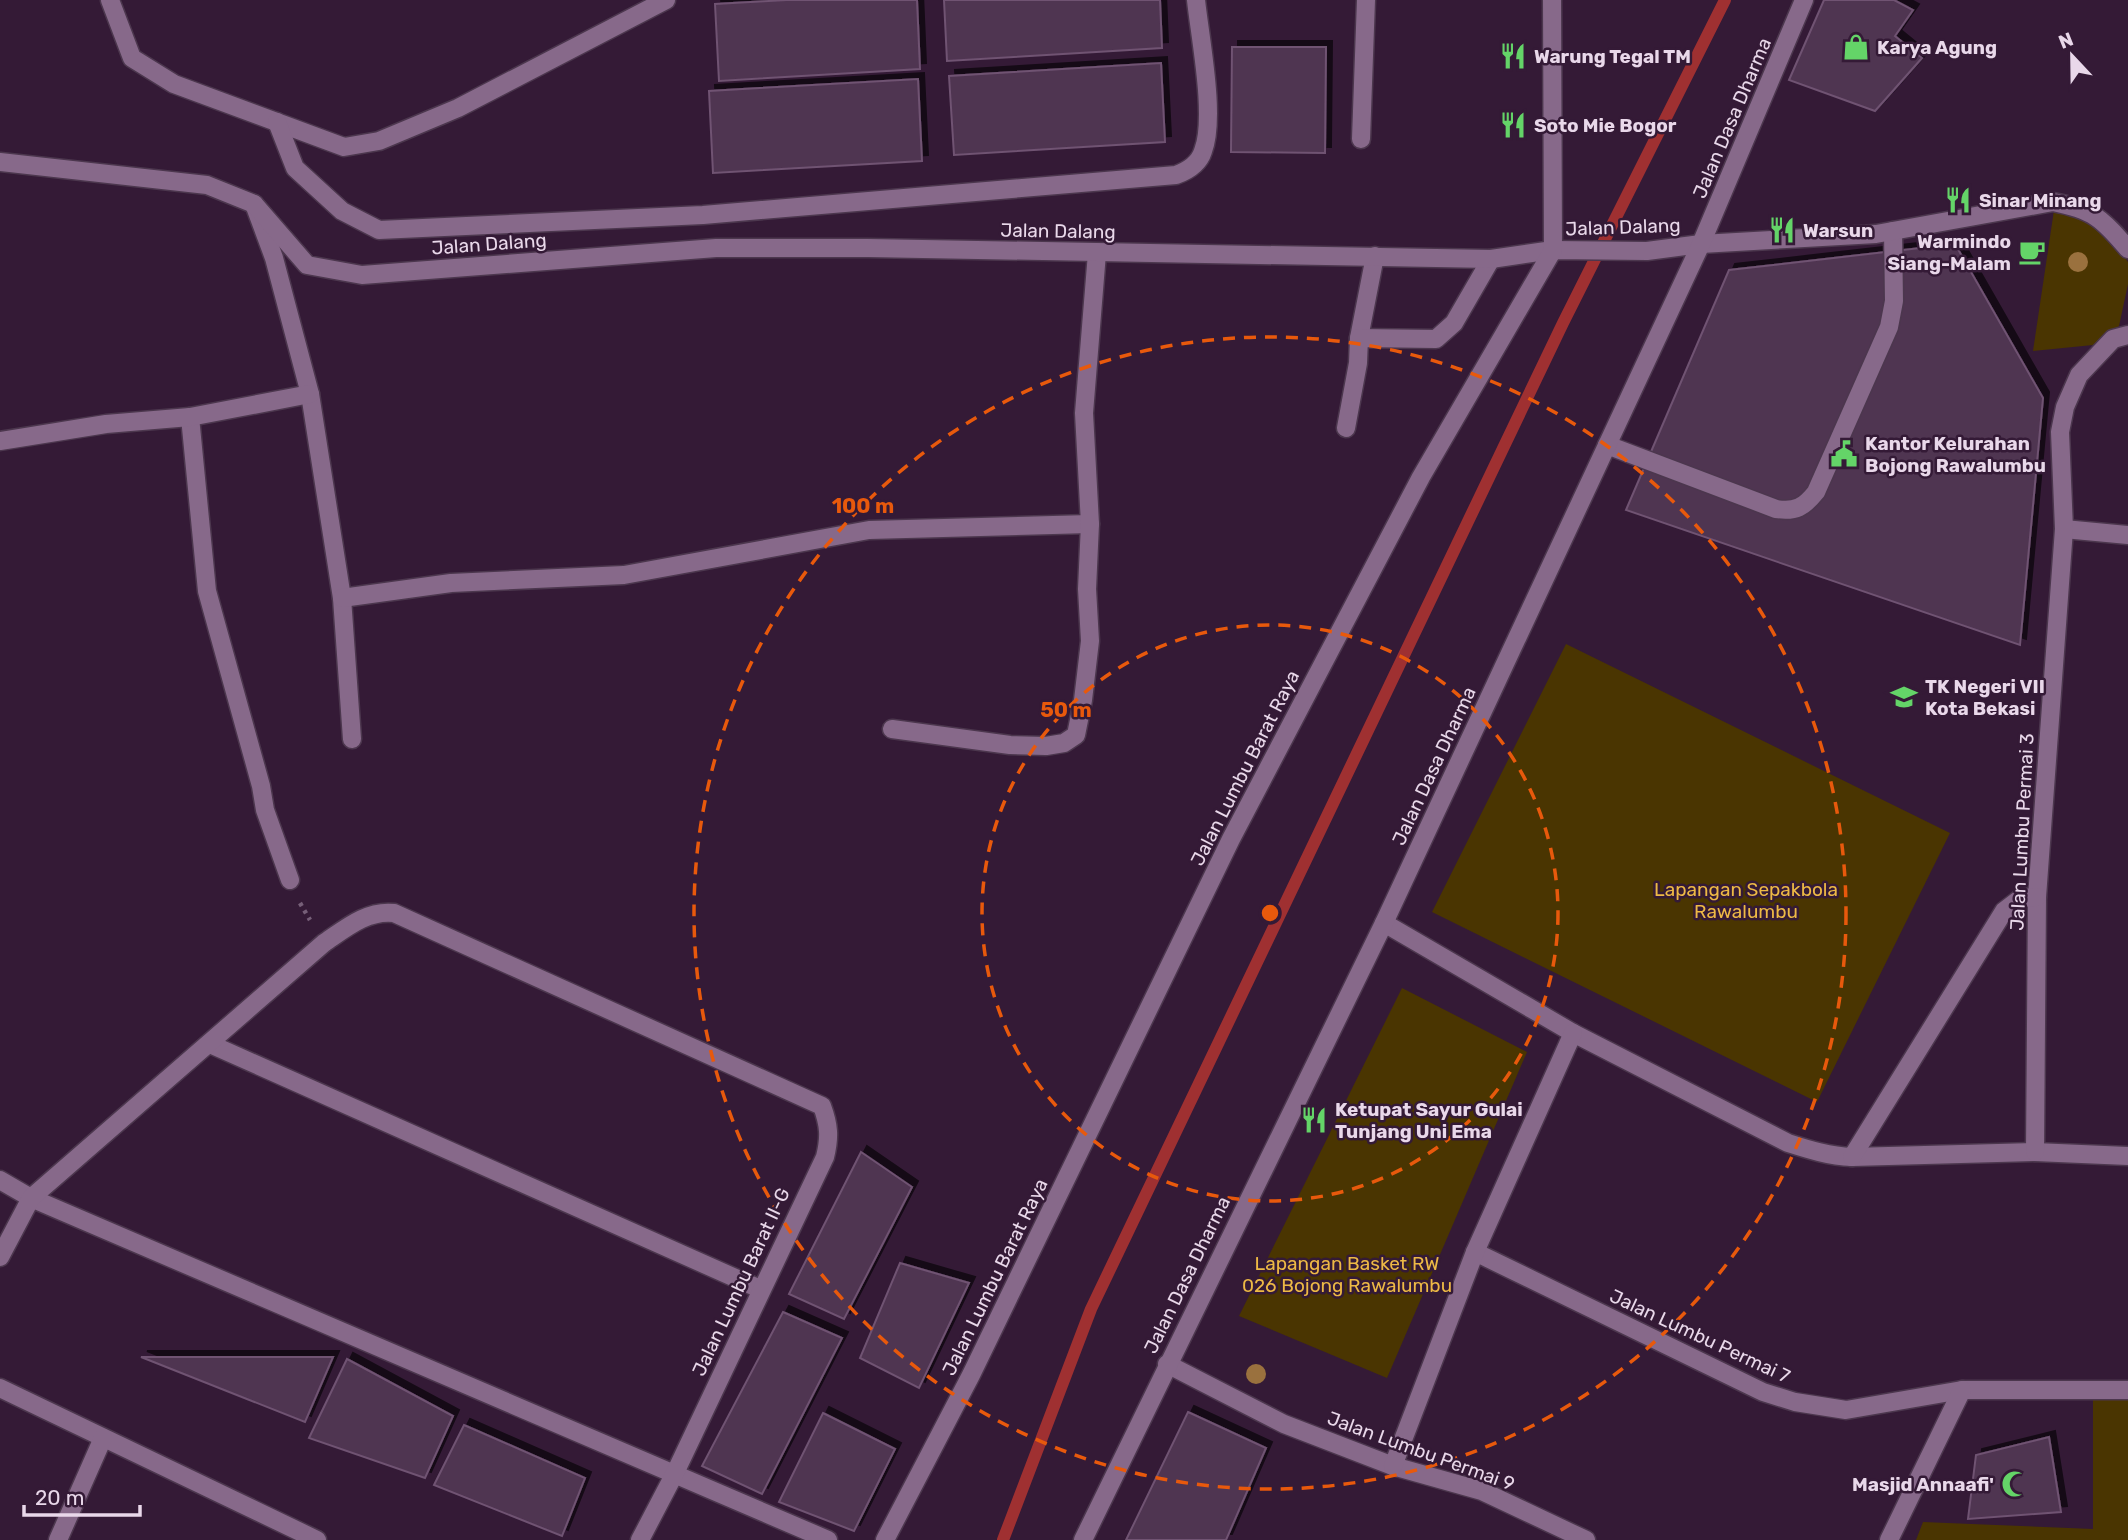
<svg xmlns="http://www.w3.org/2000/svg" width="2128" height="1540" font-family="Rubik,sans-serif">
  <style>
    .green { fill: #4a3501 }
    .lines { fill: none; stroke-linecap: round; stroke-linejoin: round }
    .stream { stroke: #9f3031; stroke-width: 12 }
    .building { fill: #4f3451; stroke: #6f5372; stroke-width: 2; filter: url(#shadow) }
    .service-casing { stroke: #4c374e; stroke-width: 21 }
    .minor-casing { stroke: #4c374e; stroke-width: 21 }
    .tertiary-casing { stroke: #4c374e; stroke-width: 21 }
    .path { stroke: #765f78; stroke-width: 4.5; stroke-dasharray: 3.5 5; stroke-linecap: butt }
    .service { stroke: #87698a; stroke-width: 18 }
    .minor { stroke: #87698a; stroke-width: 18 }
    .tertiary { stroke: #87698a; stroke-width: 18 }
    .tree { fill: #9a713e }
    .ring { fill: none; stroke: #e8590c; stroke-width: 3.5; stroke-dasharray: 12 9 }
    .labels { text-anchor: middle; dominant-baseline: central; stroke-width: 5; stroke-linejoin: round; paint-order: stroke }
    .poi-label { font-size: 19px; font-weight: bold; fill: #e9d8ea; stroke: #341a36; text-anchor: start }
    .street-label { font-size: 19px; fill: #e9d8ea; stroke: #341a36 }
    .park-label { font-size: 19px; fill: #edb945; stroke: #341a36 }
    .centre { fill: #e8590c; stroke: #341a36; stroke-width: 3.5 }
    .ring-label { font-size: 21px; text-anchor: middle; font-weight: bold; fill: #e8590c; stroke: #341a36; stroke-width: 5; stroke-linejoin: round; paint-order: stroke }
  </style>
  <defs>
    <filter id="shadow"><feDropShadow dx="6" dy="-6" stdDeviation="0" flood-color="#0009"/></filter>
  </defs>
  <rect width="100%" height="100%" fill="#341a36"/>
  <!-- green -->
  <g class="green">
    <path d="M2054 210 2084 217 2109 235 2128 262V284L2119 326 2093 345 2033 351Z"/>
    <path d="M1566 644 1950 833 1817 1102 1432 912Z"/>
    <path d="M1402 988 1527 1052 1387 1378 1239 1316Z"/>
    <path d="M2093 1398 2128 1399V1540H1916L1923 1522 2093 1529Z"/>
  </g>
  <g class="lines">
    <!-- stream -->
    <path class="stream" d="M1003 1540 1091 1309 1563 323 1725 0"/>
  </g>
  <!-- building -->
  <g class="building">
    <path d="M787 0H917L920 69 719 81 715 4Z"/>
    <path d="M944 0H1160L1162 48 947 61Z"/>
    <path d="M1824 0H1894L1913 10 1895 36 1922 58 1875 111 1789 80Z"/>
    <path d="M1232 47H1326L1325 153 1231 152Z"/>
    <path d="M1161 63 1165 142 954 155 949 76Z"/>
    <path d="M918 79 922 161 713 173 709 91Z"/>
    <path d="M1955 244 2043 398 2020 645 1626 510 1729 270Z"/>
    <path d="M861 1152 912 1187 844 1319 789 1294Z"/>
    <path d="M900 1263 969 1283 919 1388 860 1358Z"/>
    <path d="M783 1312 842 1338 762 1494 702 1466Z"/>
    <path d="M141 1357H333L305 1422Z"/>
    <path d="M347 1359 453 1416 425 1478 309 1438Z"/>
    <path d="M1188 1412 1266 1448 1226 1540H1126Z"/>
    <path d="M823 1413 895 1449 854 1531 779 1502Z"/>
    <path d="M464 1425 585 1478 562 1536 434 1485Z"/>
    <path d="M2049 1437 2061 1512 1968 1519 1976 1455Z"/>
  </g>
  <g class="lines">
    <!-- service casing -->
    <g class="service-casing">
      <g id="service">
        <path d="M1359 338 1375 256"/>
        <path d="M1346 428 1358 363 1359 338 1436 339 1454 323 1491 259"/>
        <path d="M1607 445 1776 509C1796 512 1804 507 1816 492L1889 327 1894 301 1893 231"/>
      </g>
    </g>
    <!-- minor casing -->
    <g class="minor-casing">
      <g id="minor">
        <path d="M110 0 132 58 174 84 344 147 379 141 458 108 666 0"/>
        <path d="M277 122 295 168 342 211 379 230 703 215 1176 175C1187 171 1199 164 1203 151 1216 117 1200 38 1196 0"/>
        <path d="M1361 139 1366 0"/>
        <path d="M254 204 274 258 310 394 342 598 352 739"/>
        <path d="M190 417 207 591 261 786 265 810 290 880"/>
        <path d="M0 441 106 424 190 417 310 394"/>
        <path d="M2064 529 2128 535"/>
        <path d="M342 598 451 583 624 575 869 530 1090 524"/>
        <path d="M892 729 1010 745 1046 746 1064 743 1076 735 1083 700 1090 641 1087 589 1090 524 1084 413 1097 253"/>
        <path d="M1384 923 1573 1033 1788 1143C1810 1150 1829 1156 1852 1157L2035 1152 2128 1156"/>
        <path d="M210 1044 760 1289"/>
        <path d="M2035 1152 2037 897 2064 529 2060 432 2065 407 2079 375 2113 339 2128 335"/>
        <path d="M1852 1157 2004 911 2021 898 2037 897"/>
        <path d="M0 1180 31 1198 828 1540"/>
        <path d="M1475 1252 1763 1392 1795 1402 1846 1410 1962 1390H2128"/>
        <path d="M0 1257 31 1198 324 943C346 928 367 910 394 913L822 1106C829 1125 830 1137 825 1157L675 1473 640 1540"/>
        <path d="M1167 1364 1284 1424 1393 1466 1482 1491 1586 1540"/>
        <path d="M0 1388 317 1540"/>
        <path d="M1393 1466 1475 1252 1573 1033"/>
        <path d="M58 1540 103 1438"/>
        <path d="M1889 1540 1962 1390"/>
      </g>
    </g>
    <!-- tertiary casing -->
    <g class="tertiary-casing">
      <g id="tertiary">
        <path d="M0 162 207 185 254 204 307 265 362 275 716 248H868L1491 259 1553 250 1647 251 1701 244 1876 234 2053 202C2093 210 2102 218 2128 249"/>
        <path d="M885 1540 971 1375 1231 839 1421 477 1553 250 1552 0"/>
        <path d="M1083 1540 1384 923 1701 244 1804 0"/>
      </g>
    </g>
    <!-- path -->
    <path class="path" d="M300 903 310 920"/>
    <!-- service -->
    <use href="#service" class="service"/>
    <!-- minor -->
    <use href="#minor" class="minor"/>
    <!-- tertiary -->
    <use href="#tertiary" class="tertiary"/>
  </g>
  <!-- trees -->
  <g class="tree">
    <circle cx="2078" cy="262" r="10"/>
    <circle cx="1256" cy="1374" r="10"/>
  </g>
  <!-- distance rings -->
  <g class="ring">
    <circle cx="1270" cy="913" r="288"/>
    <circle cx="1270" cy="913" r="576"/>
  </g>
  <!-- icons -->
  <defs>
    <g id="shop-bare" transform="scale(2.1)"><path d="M-5-2.5h2.3a2.7 3.5 0 0 1 5.4 0H5L5.5 6h-11ZM-1.5-2.5h3a1.5 2.3 0 0 0-3 0Z" fill="#64d468" stroke="#341a36" stroke-width="2.5" paint-order="stroke"/></g>
    <g id="restaurant-bare" transform="scale(2.1)"><path d="M-5-6h1v4h1v-4h1v4h1v-4h1v5L-1.5 .5V6h-2V.5L-5-1ZM5-6V6H3V1.5H1.5Q1.5-4 5-6Z" fill="#64d468" stroke="#341a36" stroke-width="2.5" paint-order="stroke"/></g>
    <g id="cafe-bare" transform="scale(2.1)"><path d="M-5.5-4.5H6V0H3Q3 3.5 0 3.5H-2.5Q-5.5 3.5-5.5 0ZM3-3.2v2h1.7v-2ZM-6 4.5H4V6H-6Z" fill="#64d468" stroke="#341a36" stroke-width="2.5" paint-order="stroke"/></g>
    <g id="civic-bare" transform="scale(2.1)"><path d="M-.6-6.5H3V-4.5H.6V-3L4-1V1h2V6H-6V1h2V-1L-.6-3ZM-1.2 2.5V6h2.4V2.5Z" fill="#64d468" stroke="#341a36" stroke-width="2.5" paint-order="stroke"/></g>
    <g id="school-bare" transform="scale(2.1)"><path d="M0-5L7-2L0 1L-7-2ZM-4 1L0 2.5L4 1V4Q0 6-4 4Z" fill="#64d468" stroke="#341a36" stroke-width="2.5" paint-order="stroke"/></g>
    <g id="mosque-bare" transform="scale(2.1)"><path d="M3.5-4.9A6 6 0 1 0 3.5 4.9A5 5 0 1 1 3.5-4.9Z" fill="#64d468" stroke="#341a36" stroke-width="2.5" paint-order="stroke"/></g>
  </defs>
  <g fill-rule="evenodd">
    <use href="#shop-bare" x="1856" y="47"/>
    <use href="#restaurant-bare" x="1513" y="56"/>
    <use href="#restaurant-bare" x="1513" y="125"/>
    <use href="#restaurant-bare" x="1958" y="200"/>
    <use href="#restaurant-bare" x="1782" y="230"/>
    <use href="#cafe-bare" x="2032" y="252"/>
    <use href="#civic-bare" x="1844" y="454"/>
    <use href="#school-bare" x="1904" y="697"/>
    <use href="#restaurant-bare" x="1314" y="1120"/>
    <use href="#mosque-bare" x="2015" y="1484"/>
  </g>
  <g class="labels">
    <!-- poi labels -->
    <g class="poi-label">
      <text x="1877" y="47">Karya Agung</text>
      <text x="1534" y="56">Warung Tegal TM</text>
      <text x="1534" y="125">Soto Mie Bogor</text>
      <text x="1979" y="200">Sinar Minang</text>
      <text x="1803" y="230">Warsun</text>
      <text x="2011" y="241" text-anchor="end">Warmindo<tspan x="2011" dy="22">Siang-Malam</tspan></text>
      <text x="1865" y="443">Kantor Kelurahan<tspan x="1865" dy="22">Bojong Rawalumbu</tspan></text>
      <text x="1925" y="686">TK Negeri VII<tspan x="1925" dy="22">Kota Bekasi</tspan></text>
      <text x="1335" y="1109">Ketupat Sayur Gulai<tspan x="1335" dy="22">Tunjang Uni Ema</tspan></text>
      <text x="1994" y="1484" text-anchor="end">Masjid Annaafi'</text>
    </g>
    <!-- street labels -->
    <g class="street-label">
      <text transform="translate(1732 118) rotate(-67)">Jalan Dasa Dharma</text>
      <text transform="translate(1623 227) rotate(-2)">Jalan Dalang</text>
      <text transform="translate(1058 231) rotate(1)">Jalan Dalang</text>
      <text transform="translate(489 244) rotate(-4)">Jalan Dalang</text>
      <text transform="translate(1434 766) rotate(-65)">Jalan Dasa Dharma</text>
      <text transform="translate(1245 768) rotate(-63)">Jalan Lumbu Barat Raya</text>
      <text transform="translate(2022 832) rotate(-87)">Jalan Lumbu Permai 3</text>
      <text transform="translate(1187 1275) rotate(-64)">Jalan Dasa Dharma</text>
      <text transform="translate(995 1277) rotate(-64)">Jalan Lumbu Barat Raya</text>
      <text transform="translate(741 1282) rotate(-65)">Jalan Lumbu Barat II-G</text>
      <text transform="translate(1700 1336) rotate(25)">Jalan Lumbu Permai 7</text>
      <text transform="translate(1421 1451) rotate(20)">Jalan Lumbu Permai 9</text>
    </g>
    <!-- park labels -->
    <g class="park-label">
      <text x="1746" y="889">Lapangan Sepakbola<tspan x="1746" dy="22">Rawalumbu</tspan></text>
      <text x="1347" y="1263">Lapangan Basket RW<tspan x="1347" dy="22">026 Bojong Rawalumbu</tspan></text>
    </g>
  </g>
  <circle cx="1270" cy="913" r="10" class="centre"/>
  <g class="ring-label">
    <text x="863" y="513">100 m</text>
    <text x="1066" y="717">50 m</text>
  </g>
  <!-- north arrow -->
  <g transform="translate(2072 56) rotate(338)" stroke="#341a36" stroke-width="5" paint-order="stroke">
  <path d="M0-5L12 26L0 18L-12 26Z" fill="#e9d8ea"/>
  <text y="-10" font-size="19" font-weight="bold" text-anchor="middle" fill="#e9d8ea">N</text>
  </g>
  <!-- scale -->
  <path d="M24 1505v10h116v-10" fill="none" stroke="#e9d8ea" stroke-width="3.5"/>
  <text x="35" y="1505" font-size="21" fill="#e9d8ea" stroke="#341a36" stroke-width="5" paint-order="stroke">20 m</text>
</svg>
